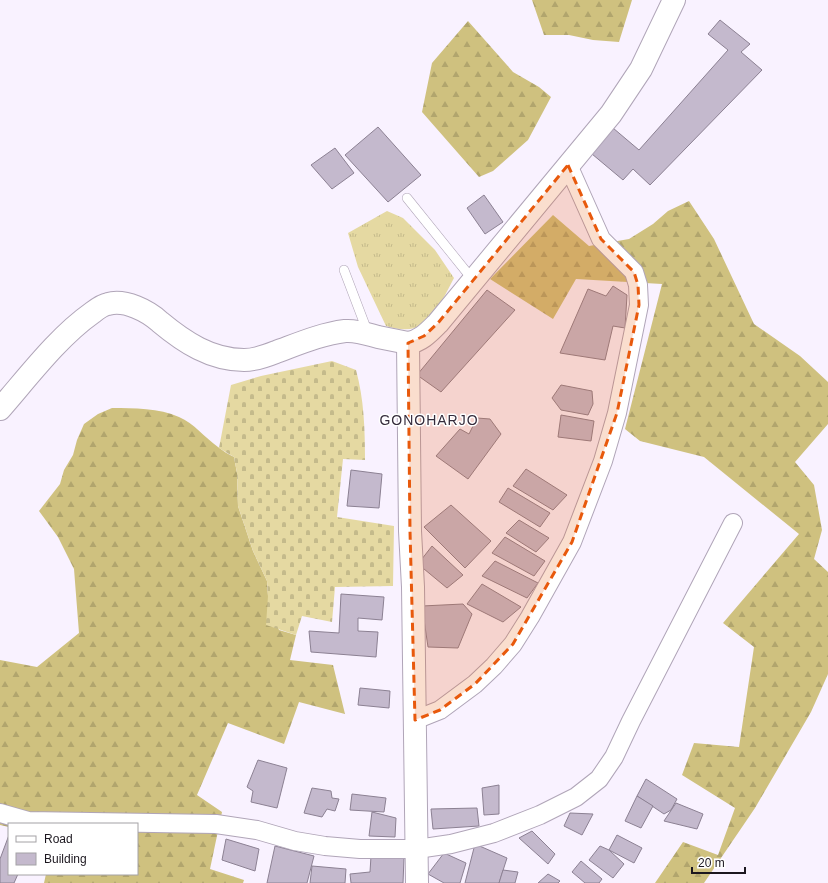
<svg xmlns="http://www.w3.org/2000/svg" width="828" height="883" font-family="Arial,sans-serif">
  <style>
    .grass { fill: url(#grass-tufts) }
    .forest { fill: url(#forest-firs) }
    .cemetery { fill: url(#cemetery-stones) }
    .building { fill: #c4b9cd; stroke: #8c8193 }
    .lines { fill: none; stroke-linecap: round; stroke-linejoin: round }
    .lane-casing { stroke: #b0a5b8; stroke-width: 10 }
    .street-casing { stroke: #b0a5b8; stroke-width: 20 }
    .secondary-casing { stroke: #b0a5b8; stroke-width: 24 }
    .lane { stroke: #fff; stroke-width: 9 }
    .street { stroke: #fff; stroke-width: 18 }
    .secondary { stroke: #fff; stroke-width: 22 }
    .marked { fill: #e8590c; fill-opacity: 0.2; stroke: #e8590c; stroke-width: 3; stroke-dasharray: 8 5; stroke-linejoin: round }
    .labels { text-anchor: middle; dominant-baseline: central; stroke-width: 3; stroke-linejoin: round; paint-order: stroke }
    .quarter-label { font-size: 14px; letter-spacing: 1px; fill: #342b3b; stroke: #fff }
  </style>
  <defs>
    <pattern id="grass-tufts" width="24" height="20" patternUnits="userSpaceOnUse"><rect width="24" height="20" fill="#e5d9a2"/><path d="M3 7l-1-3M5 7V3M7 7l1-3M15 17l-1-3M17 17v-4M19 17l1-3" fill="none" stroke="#c4ba8b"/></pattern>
    <pattern id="forest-firs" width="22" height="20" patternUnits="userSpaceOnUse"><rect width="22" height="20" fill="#cfc17f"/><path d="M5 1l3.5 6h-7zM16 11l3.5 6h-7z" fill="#b1a56d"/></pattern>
    <pattern id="cemetery-stones" width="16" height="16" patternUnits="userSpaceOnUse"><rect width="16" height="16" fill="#e5d9a2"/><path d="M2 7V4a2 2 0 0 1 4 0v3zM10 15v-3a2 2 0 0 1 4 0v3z" fill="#c4ba8b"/></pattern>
  </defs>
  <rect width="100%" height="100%" fill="#f9f2ff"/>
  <!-- grass -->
  <path class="grass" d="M387 211 403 218 435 250 454 278C443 298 430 333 401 329 396 329 391 327 386 326L358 267 348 233Z"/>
  <!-- forest -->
  <g class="forest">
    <path d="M532 0H632L619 42 593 40 569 35H544Z"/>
    <path d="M468 21 513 72 539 87 551 97 528 140 493 171 479 177 422 112 432 63Z"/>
    <path d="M689 201 714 239 754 324 800 356 828 382V424L795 462 814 485 822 530 814 559 828 572V674L811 712 755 808 704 883H655L683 842 718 855 735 808 682 775 694 743 739 747 754 647 723 623 799 534 704 457 640 441 625 429 662 284 576 279 553 319 490 279 553 215 589 246 629 239 653 224 668 211Z"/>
    <path d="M112 408C134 408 159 408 179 417 194 423 205 438 218 447 223 451 228 454 234 457L237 473 238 506 253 551 267 581 268 596 279 630 296 635 290 660 333 665 345 714 299 702 284 744 228 723 197 795 222 812 210 869 244 880 243 883H44L46 874H137V824H9V827L0 825V660L37 667 79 633 74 569 58 537 39 511 60 484 64 470 73 455 77 440 84 424 98 414Z"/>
  </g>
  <!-- cemetery -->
  <path class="cemetery" d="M332 361 356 370C364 399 365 429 365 460L343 459 337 517 394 526 393 586 335 587 332 622 302 616 296 635 266 625 268 596 267 581 253 551 238 506 237 473 234 457 219 448 231 385 261 376Z"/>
  <!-- building -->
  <g class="building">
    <path d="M720 20 750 44 741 52 762 70 650 185 633 169 623 180 592 154 613 128 639 150 728 50 708 34Z"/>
    <path d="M378 127 421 175 388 202 345 155Z"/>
    <path d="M335 148 354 173 332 189 311 165Z"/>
    <path d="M484 195 503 222 485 234 467 208Z"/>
    <path d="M613 286 627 295 625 328 613 326 605 360 560 353 588 289 606 296Z"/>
    <path d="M487 290 515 310 441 392 417 375Z"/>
    <path d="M561 385 592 391 593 404 588 415 561 410 552 398Z"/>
    <path d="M561 415 594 421 591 441 558 437Z"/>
    <path d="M477 418 490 419 501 434 468 479 436 456 460 429 469 434Z"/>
    <path d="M526 469 567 495 553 510 513 486Z"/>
    <path d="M351 470 382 474 379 508 347 506Z"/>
    <path d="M508 488 550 513 540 527 499 502Z"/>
    <path d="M451 505 491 541 465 568 424 527Z"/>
    <path d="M519 520 549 538 536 552 506 533Z"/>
    <path d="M505 537 545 561 534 576 492 553Z"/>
    <path d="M432 546 463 575 447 588 418 564Z"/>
    <path d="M495 561 538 583 527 598 482 576Z"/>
    <path d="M482 584 521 607 503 622 467 604Z"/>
    <path d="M341 594 384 597 382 620 358 618V631L378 632 376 657 311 652 309 631 339 633Z"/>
    <path d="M463 604 472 614 458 648 428 647 422 606Z"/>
    <path d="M360 688 390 691 389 708 358 705Z"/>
    <path d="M258 760 287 768 277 808 251 802 253 791 247 787Z"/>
    <path d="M646 779 677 799 671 810 664 814 637 796Z"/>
    <path d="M499 785V814L484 815 482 788Z"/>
    <path d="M312 788 331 791 332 798 339 799 335 811 327 809 322 817 304 813Z"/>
    <path d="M352 794 386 798 384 812 350 810Z"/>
    <path d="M637 796 653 806 641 828 625 821Z"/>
    <path d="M676 803 703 814 697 829 664 821Z"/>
    <path d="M477 808 479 826 433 829 431 809Z"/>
    <path d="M372 812 396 818 395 837 369 836Z"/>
    <path d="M570 813 593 814 582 835 564 826Z"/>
    <path d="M532 831 555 854 548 864 519 838Z"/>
    <path d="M9 835V874H18L14 883H0V859Z"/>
    <path d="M617 835 642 848 634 863 609 850Z"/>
    <path d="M226 839 259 849 255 871 222 860Z"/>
    <path d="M475 844 507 858 499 883H465Z"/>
    <path d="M275 846 314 856 307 883H267Z"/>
    <path d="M600 846 609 850 624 864 613 878 589 860Z"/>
    <path d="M444 853 466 863 460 883H444L428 874Z"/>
    <path d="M371 856 404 858 403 883H351L350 874 370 872Z"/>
    <path d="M581 861 602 879 599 883H585L572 872Z"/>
    <path d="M312 866 346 869 345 883H310Z"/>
    <path d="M503 870 518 872 515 883H499Z"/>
    <path d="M548 874 560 881 558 883H538Z"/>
  </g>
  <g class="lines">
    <!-- lane casing -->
    <g class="lane-casing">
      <g id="lane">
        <path d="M407 198 473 280"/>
        <path d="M344 270 368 333"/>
      </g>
    </g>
    <!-- street casing -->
    <g class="street-casing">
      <g id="street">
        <path d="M415 720 440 710 475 684 494 666 513 644 530 617 572 542 603 461 617 413 639 305 638 285 634 272 601 239 568 165"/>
        <path d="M0 813 28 821 216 824 257 830 295 841 325 846 360 849H417L451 844 494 833 540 815 576 797 599 779 614 757 631 721 733 523"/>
      </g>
    </g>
    <!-- secondary casing -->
    <g class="secondary-casing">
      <g id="secondary">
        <path d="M0 409C28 377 58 337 92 313 96 310 102 305 108 304 125 299 148 311 160 322 184 342 211 360 244 360 255 360 266 356 276 352 298 344 321 334 345 331 357 330 367 334 378 337 388 339 398 341 408 343"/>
        <path d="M417 883 413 587 410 531 408 343C421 341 429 332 438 323L611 114 641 69 674 0"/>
      </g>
    </g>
    <!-- lane -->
    <use href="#lane" class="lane"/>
    <!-- street -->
    <use href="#street" class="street"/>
    <!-- secondary -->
    <use href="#secondary" class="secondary"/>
  </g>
  <!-- marked area -->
  <path class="marked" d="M568 165 601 239 634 272 638 285 639 305 617 413 572 542 513 644 475 684 440 710 415 720 410 531 408 343 424 336 438 323Z"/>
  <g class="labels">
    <!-- quarter labels -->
    <g class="quarter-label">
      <text x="429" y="420">GONOHARJO</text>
    </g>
  </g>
  <!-- legend -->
  <rect x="8" y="823" width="130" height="52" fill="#ffffff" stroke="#a4a2a5"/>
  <rect x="16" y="836" width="20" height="6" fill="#ffffff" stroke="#a4a2a5"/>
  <text x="44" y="843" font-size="12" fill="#1c171f">Road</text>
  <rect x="16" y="853" width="20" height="12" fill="#c4b9cd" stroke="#a4a2a5"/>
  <text x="44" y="863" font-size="12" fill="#1c171f">Building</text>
  <!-- scale -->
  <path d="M692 867v6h53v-6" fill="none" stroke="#1c171f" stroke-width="2"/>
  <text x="698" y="867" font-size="12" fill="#1c171f" stroke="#ffffff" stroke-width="3" paint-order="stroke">20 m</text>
</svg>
